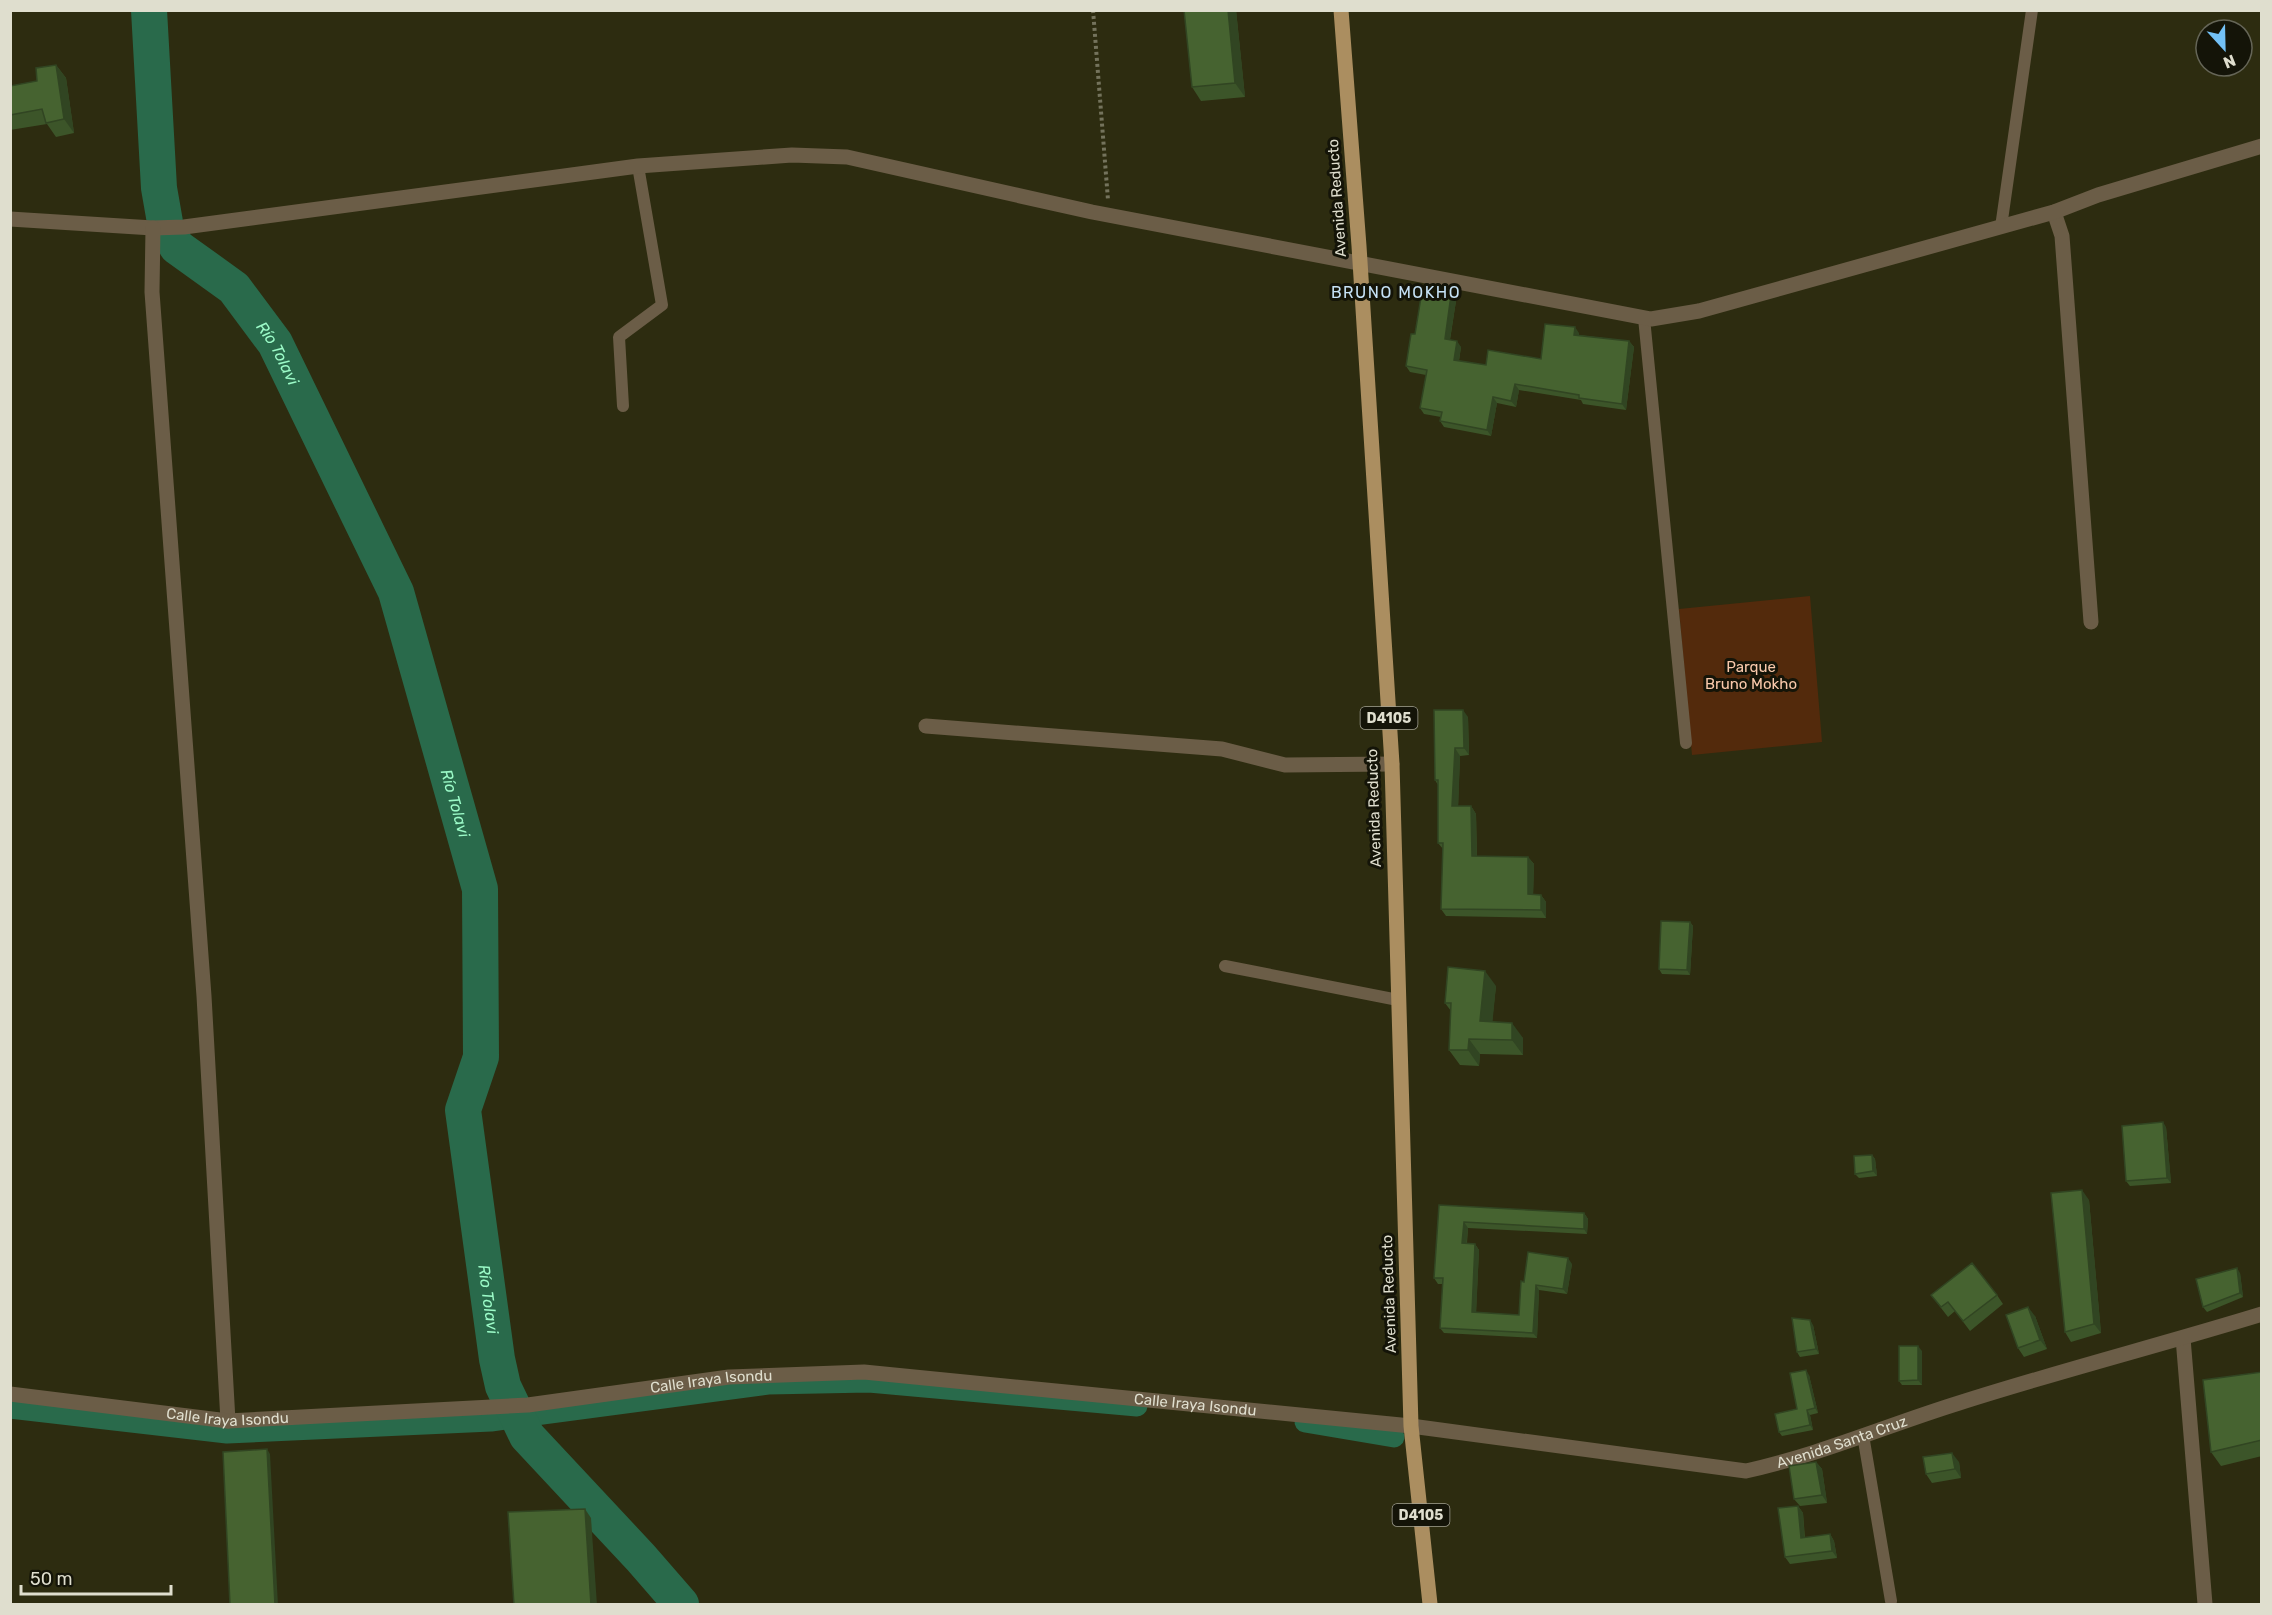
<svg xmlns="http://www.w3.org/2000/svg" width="2272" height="1615" font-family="Rubik,sans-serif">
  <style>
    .green { fill: #532a0c }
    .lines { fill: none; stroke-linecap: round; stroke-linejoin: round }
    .canal { stroke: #296a4b; stroke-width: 21 }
    .river { stroke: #296a4b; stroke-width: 36 }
    .path { stroke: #74735c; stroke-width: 4; stroke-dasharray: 3 3; stroke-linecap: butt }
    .service { stroke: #6b5d47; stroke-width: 12 }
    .minor { stroke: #6b5d47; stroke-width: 15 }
    .primary { stroke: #ab8e60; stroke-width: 15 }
    .wall { fill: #3c5529 }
    .shaded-wall { fill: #314522 }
    .building { fill: #466330; stroke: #314522; stroke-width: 1.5 }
    .labels { text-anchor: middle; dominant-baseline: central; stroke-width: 6; stroke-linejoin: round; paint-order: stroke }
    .shield { fill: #141408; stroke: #a2a193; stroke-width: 1.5 }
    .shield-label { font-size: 14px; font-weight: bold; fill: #dfdece }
    .street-label { font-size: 15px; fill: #dfdece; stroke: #141408 }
    .park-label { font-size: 15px; fill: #fac9ab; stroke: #141408 }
    .neighbourhood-label { font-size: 16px; letter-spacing: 1.5px; fill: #c6e2f6; stroke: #141408 }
    .water-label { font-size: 16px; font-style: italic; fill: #9cfbc8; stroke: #141408 }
  </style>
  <rect width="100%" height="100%" fill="#2d2c10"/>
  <!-- green -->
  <path class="green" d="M1810 596 1822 742 1692 755 1679 609Z"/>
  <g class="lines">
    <!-- canal -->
    <g class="canal">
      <path d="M10 1408 227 1433 491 1421 768 1384 869 1382 1137 1406"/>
      <path d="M1305 1422 1394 1437"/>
    </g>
    <!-- river -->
    <path class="river" id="s1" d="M149 10 159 188 166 228 177 247 234 288 275 343 396 592 480 889 481 1057 463 1110 497 1359 503 1386 527 1436 641 1558 681 1604"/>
    <!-- path -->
    <path class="path" d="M1093 10 1108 200"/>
    <!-- service -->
    <g class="service">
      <path d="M2001 227 2032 10"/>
      <path d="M1644 318 1686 743"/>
      <path d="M623 406 619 337 662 305 638 166"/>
      <path d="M1225 966 1398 1000"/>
      <path d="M1863 1435 1891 1601"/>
    </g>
    <!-- minor -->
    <g class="minor">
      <path d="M2054 212 2062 236 2091 622"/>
      <path d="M10 219 153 228 184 227 638 166 792 155 847 157 1092 212 1651 319 1699 311 2054 212 2098 195 2262 146"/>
      <path d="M153 228 152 292 204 996 228 1421"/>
      <path d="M926 726 1222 749 1285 765 1392 764"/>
      <path d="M2183 1338 2205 1604"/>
      <path id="s2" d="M10 1394 228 1421 528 1405 729 1377 864 1372 1411 1426 1746 1471C1819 1455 1888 1425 1959 1403 2059 1371 2161 1345 2262 1314"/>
    </g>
    <!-- primary -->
    <path class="primary" d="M1341 10 1359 246 1392 764 1411 1426 1430 1604"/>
  </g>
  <!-- wall -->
  <g class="wall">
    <path d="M1184 10H1236L1245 97 1201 101 1192 87Z"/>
    <path d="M56 65 66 78 74 133 56 137 47 124 10 130V86L37 81Z"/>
    <path d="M1456 301 1450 340 1461 347 1459 361 1486 365 1541 359 1579 333V335L1629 341 1634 347 1626 410 1583 404 1581 400 1519 390 1516 407 1497 403 1491 436 1444 427 1440 421 1441 417 1424 414 1420 408 1426 375 1410 372 1406 366 1415 334Z"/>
    <path d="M1468 717 1469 755 1460 756 1458 806H1471L1476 814 1477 856 1528 857 1534 864 1533 894 1541 895 1546 902V918L1446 916 1441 909 1443 849 1438 843V785L1435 780Z"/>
    <path d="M1690 922 1693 926 1690 975 1662 974 1659 969Z"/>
    <path d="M1496 986 1492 1022 1523 1038V1055L1480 1054 1479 1066 1460 1065 1449 1050 1451 1011 1445 1003Z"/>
    <path d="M2166 1127 2171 1183 2130 1186 2126 1181Z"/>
    <path d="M1872 1155 1875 1159 1877 1176 1859 1178 1855 1174Z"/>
    <path d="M2089 1200 2101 1333 2071 1342 2065 1332Z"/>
    <path d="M1439 1205 1584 1213 1588 1219 1587 1234 1468 1228 1467 1243 1475 1244 1479 1250 1476 1312 1519 1315 1524 1282 1572 1264 1567 1294 1539 1290 1537 1338 1444 1333 1440 1328 1443 1284H1438L1434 1278Z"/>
    <path d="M2240 1273 2243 1297 2207 1312 2203 1307Z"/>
    <path d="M1931 1295H1997L2003 1304 1970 1331 1955 1311 1948 1317Z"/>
    <path d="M2035 1316 2047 1349 2024 1357 2018 1348Z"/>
    <path d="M1813 1325 1819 1354 1800 1357 1797 1352Z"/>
    <path d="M1922 1351V1385H1902L1899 1381Z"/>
    <path d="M2262 1372V1456L2221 1466 2211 1452Z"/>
    <path d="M1809 1375 1818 1413 1810 1415 1813 1430 1782 1436 1779 1432 1797 1409Z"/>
    <path d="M1816 1462 1822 1469 1827 1503 1800 1506 1794 1499Z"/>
    <path d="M1959 1462 1961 1478 1932 1483 1926 1474Z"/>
    <path d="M1798 1506 1803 1513 1805 1538 1830 1534 1834 1541 1837 1558 1790 1564 1785 1557Z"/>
  </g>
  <!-- shaded-wall -->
  <g class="shaded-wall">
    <path d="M1228 10H1236L1245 97 1235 83Z"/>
    <path d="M56 65 66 78 74 133 64 119Z"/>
    <path d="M1451 295 1456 301 1449 345 1445 339Z"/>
    <path d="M1575 327 1579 333 1578 341 1574 335Z"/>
    <path d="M1457 341 1461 347 1458 366 1454 360Z"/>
    <path d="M1629 341 1634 347 1626 410 1622 404Z"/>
    <path d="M1515 384 1519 390 1516 407 1511 401Z"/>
    <path d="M1493 397 1497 403 1491 436 1487 430Z"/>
    <path d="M1463 710 1468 717 1469 755 1464 748Z"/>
    <path d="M1455 748 1460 756 1458 814 1452 806Z"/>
    <path d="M1471 806 1476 814 1477 863 1472 856Z"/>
    <path d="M1528 857 1534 864 1533 902 1528 894Z"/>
    <path d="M1541 895 1546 902V918L1541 910Z"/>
    <path d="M1690 922 1693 926 1690 975 1687 970Z"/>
    <path d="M1485 971 1496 986 1491 1037 1480 1021Z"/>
    <path d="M1512 1023 1523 1038V1055L1512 1040Z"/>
    <path d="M1469 1039 1480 1054 1479 1066 1468 1050Z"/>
    <path d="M2163 1122 2166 1127 2171 1183 2167 1178Z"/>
    <path d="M1872 1155 1875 1159 1877 1176 1873 1171Z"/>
    <path d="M2082 1190 2089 1200 2101 1333 2094 1324Z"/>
    <path d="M1584 1213 1588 1219 1587 1234 1584 1229Z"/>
    <path d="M1464 1222 1468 1228 1466 1248 1462 1243Z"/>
    <path d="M1475 1244 1479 1250 1476 1317 1472 1312Z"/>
    <path d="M1568 1258 1572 1264 1567 1294 1563 1289Z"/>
    <path d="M2237 1268 2240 1273 2243 1297 2240 1293Z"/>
    <path d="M1536 1285 1539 1290 1537 1338 1533 1333Z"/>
    <path d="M2028 1307 2035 1316 2047 1349 2040 1340Z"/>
    <path d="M1810 1320 1813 1325 1819 1354 1816 1349Z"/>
    <path d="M1918 1346 1922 1351V1385L1918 1380Z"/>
    <path d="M1806 1370 1809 1375 1818 1413 1815 1408Z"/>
    <path d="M1807 1410 1810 1415 1813 1430 1810 1425Z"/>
    <path d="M267 1449 270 1454 278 1605H275Z"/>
    <path d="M1952 1453 1959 1462 1961 1478 1955 1469Z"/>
    <path d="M1816 1462 1822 1469 1827 1503 1822 1495Z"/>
    <path d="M1798 1506 1803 1513 1805 1545 1801 1538Z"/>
    <path d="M585 1509 591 1518 597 1605H591Z"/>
    <path d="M1830 1534 1834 1541 1837 1558 1832 1551Z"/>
  </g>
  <!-- building -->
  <g class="building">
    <path d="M1184 10H1228L1235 83 1192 87Z"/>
    <path d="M56 65 64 119 46 123 42 109 10 115V86L37 81 36 68Z"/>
    <path d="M1422 291 1451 295 1445 339 1457 341 1454 360 1486 365 1488 350 1541 359 1545 324 1575 327 1574 335 1629 341 1622 404 1579 398V395L1515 384 1511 401 1493 397 1487 430 1440 421 1442 412 1420 408 1427 370 1406 366 1411 334H1415Z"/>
    <path d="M1434 710H1463L1464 748H1455L1452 806H1471L1472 856 1528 857V894L1541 895V910L1441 909 1443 843H1438V780H1435Z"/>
    <path d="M1661 921 1690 922 1687 970 1659 969Z"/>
    <path d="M1448 967 1485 971 1480 1021 1512 1023V1040L1469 1039 1468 1050H1449L1451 1003H1445Z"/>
    <path d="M2163 1122 2167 1178 2126 1181 2122 1126Z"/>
    <path d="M1872 1155 1873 1171 1855 1174 1854 1156Z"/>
    <path d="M2082 1190 2094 1324 2065 1332 2051 1193Z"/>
    <path d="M1439 1205 1584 1213V1229L1464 1222 1462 1243 1475 1244 1472 1312 1519 1315 1521 1281 1524 1282 1528 1252 1568 1258 1563 1289 1536 1285 1533 1333 1440 1328 1443 1278H1434Z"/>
    <path d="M1972 1263 1997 1295 1963 1321 1948 1302 1941 1307 1931 1295Z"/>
    <path d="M2237 1268 2240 1293 2203 1307 2196 1279Z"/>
    <path d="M2028 1307 2040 1340 2018 1348 2006 1315Z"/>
    <path d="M1792 1318 1810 1320 1816 1349 1797 1352Z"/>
    <path d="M1899 1346H1918V1380L1899 1381Z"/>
    <path d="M1806 1370 1815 1408 1807 1410 1810 1425 1779 1432 1775 1414 1797 1409 1790 1373Z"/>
    <path d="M2262 1372V1440L2211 1452 2203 1380Z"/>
    <path d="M267 1449 275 1605H230L223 1452Z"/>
    <path d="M1952 1453 1955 1469 1926 1474 1923 1457Z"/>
    <path d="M1816 1462 1822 1495 1794 1499 1789 1466Z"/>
    <path d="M1798 1506 1801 1538 1830 1534 1832 1551 1785 1557 1778 1508Z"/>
    <path d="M585 1509 591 1605H514L508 1512Z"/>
  </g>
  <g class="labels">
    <!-- shield labels -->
    <g class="shield">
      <rect x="1360.5" y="707" width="57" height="22" rx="4.5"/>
      <rect x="1392.5" y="1504" width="57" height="22" rx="4.5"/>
    </g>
    <g class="shield-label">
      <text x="1389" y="718">D4105</text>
      <text x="1421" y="1515">D4105</text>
    </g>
    <!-- street labels -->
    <g class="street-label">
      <text transform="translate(1337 198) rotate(-94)">Avenida Reducto</text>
      <text transform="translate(1374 808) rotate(-92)">Avenida Reducto</text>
      <text transform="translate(1389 1294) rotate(-92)">Avenida Reducto</text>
      <text stroke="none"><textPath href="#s2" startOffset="705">Calle Iraya Isondu</textPath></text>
      <text stroke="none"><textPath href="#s2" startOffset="1191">Calle Iraya Isondu</textPath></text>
      <text stroke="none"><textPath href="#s2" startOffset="219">Calle Iraya Isondu</textPath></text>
      <text stroke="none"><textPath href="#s2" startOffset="1846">Avenida Santa Cruz</textPath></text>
    </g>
    <!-- park labels -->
    <g class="park-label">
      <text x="1751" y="667">Parque<tspan x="1751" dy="17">Bruno Mokho</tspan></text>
    </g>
    <!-- neighbourhood labels -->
    <g class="neighbourhood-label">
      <text x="1396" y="292">BRUNO MOKHO</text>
    </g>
    <!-- water labels -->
    <g class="water-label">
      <text stroke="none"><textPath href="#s1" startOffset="390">Río Tolavi</textPath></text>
      <text stroke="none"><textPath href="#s1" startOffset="876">Río Tolavi</textPath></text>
      <text stroke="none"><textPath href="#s1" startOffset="1380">Río Tolavi</textPath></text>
    </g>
  </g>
  <!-- border -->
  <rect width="2272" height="1615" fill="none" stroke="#dfdece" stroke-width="24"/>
  <!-- north arrow -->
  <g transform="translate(2224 48) rotate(158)"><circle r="28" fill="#141408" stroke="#656557" stroke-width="1.5"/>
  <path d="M0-4.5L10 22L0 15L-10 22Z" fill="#73c1f6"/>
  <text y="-9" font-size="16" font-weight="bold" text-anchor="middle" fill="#dfdece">N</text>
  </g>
  <!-- scale -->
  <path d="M21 1585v9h150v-9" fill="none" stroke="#dfdece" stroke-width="3"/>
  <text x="30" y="1585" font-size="18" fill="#dfdece" stroke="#141408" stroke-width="4.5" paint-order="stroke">50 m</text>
</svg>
